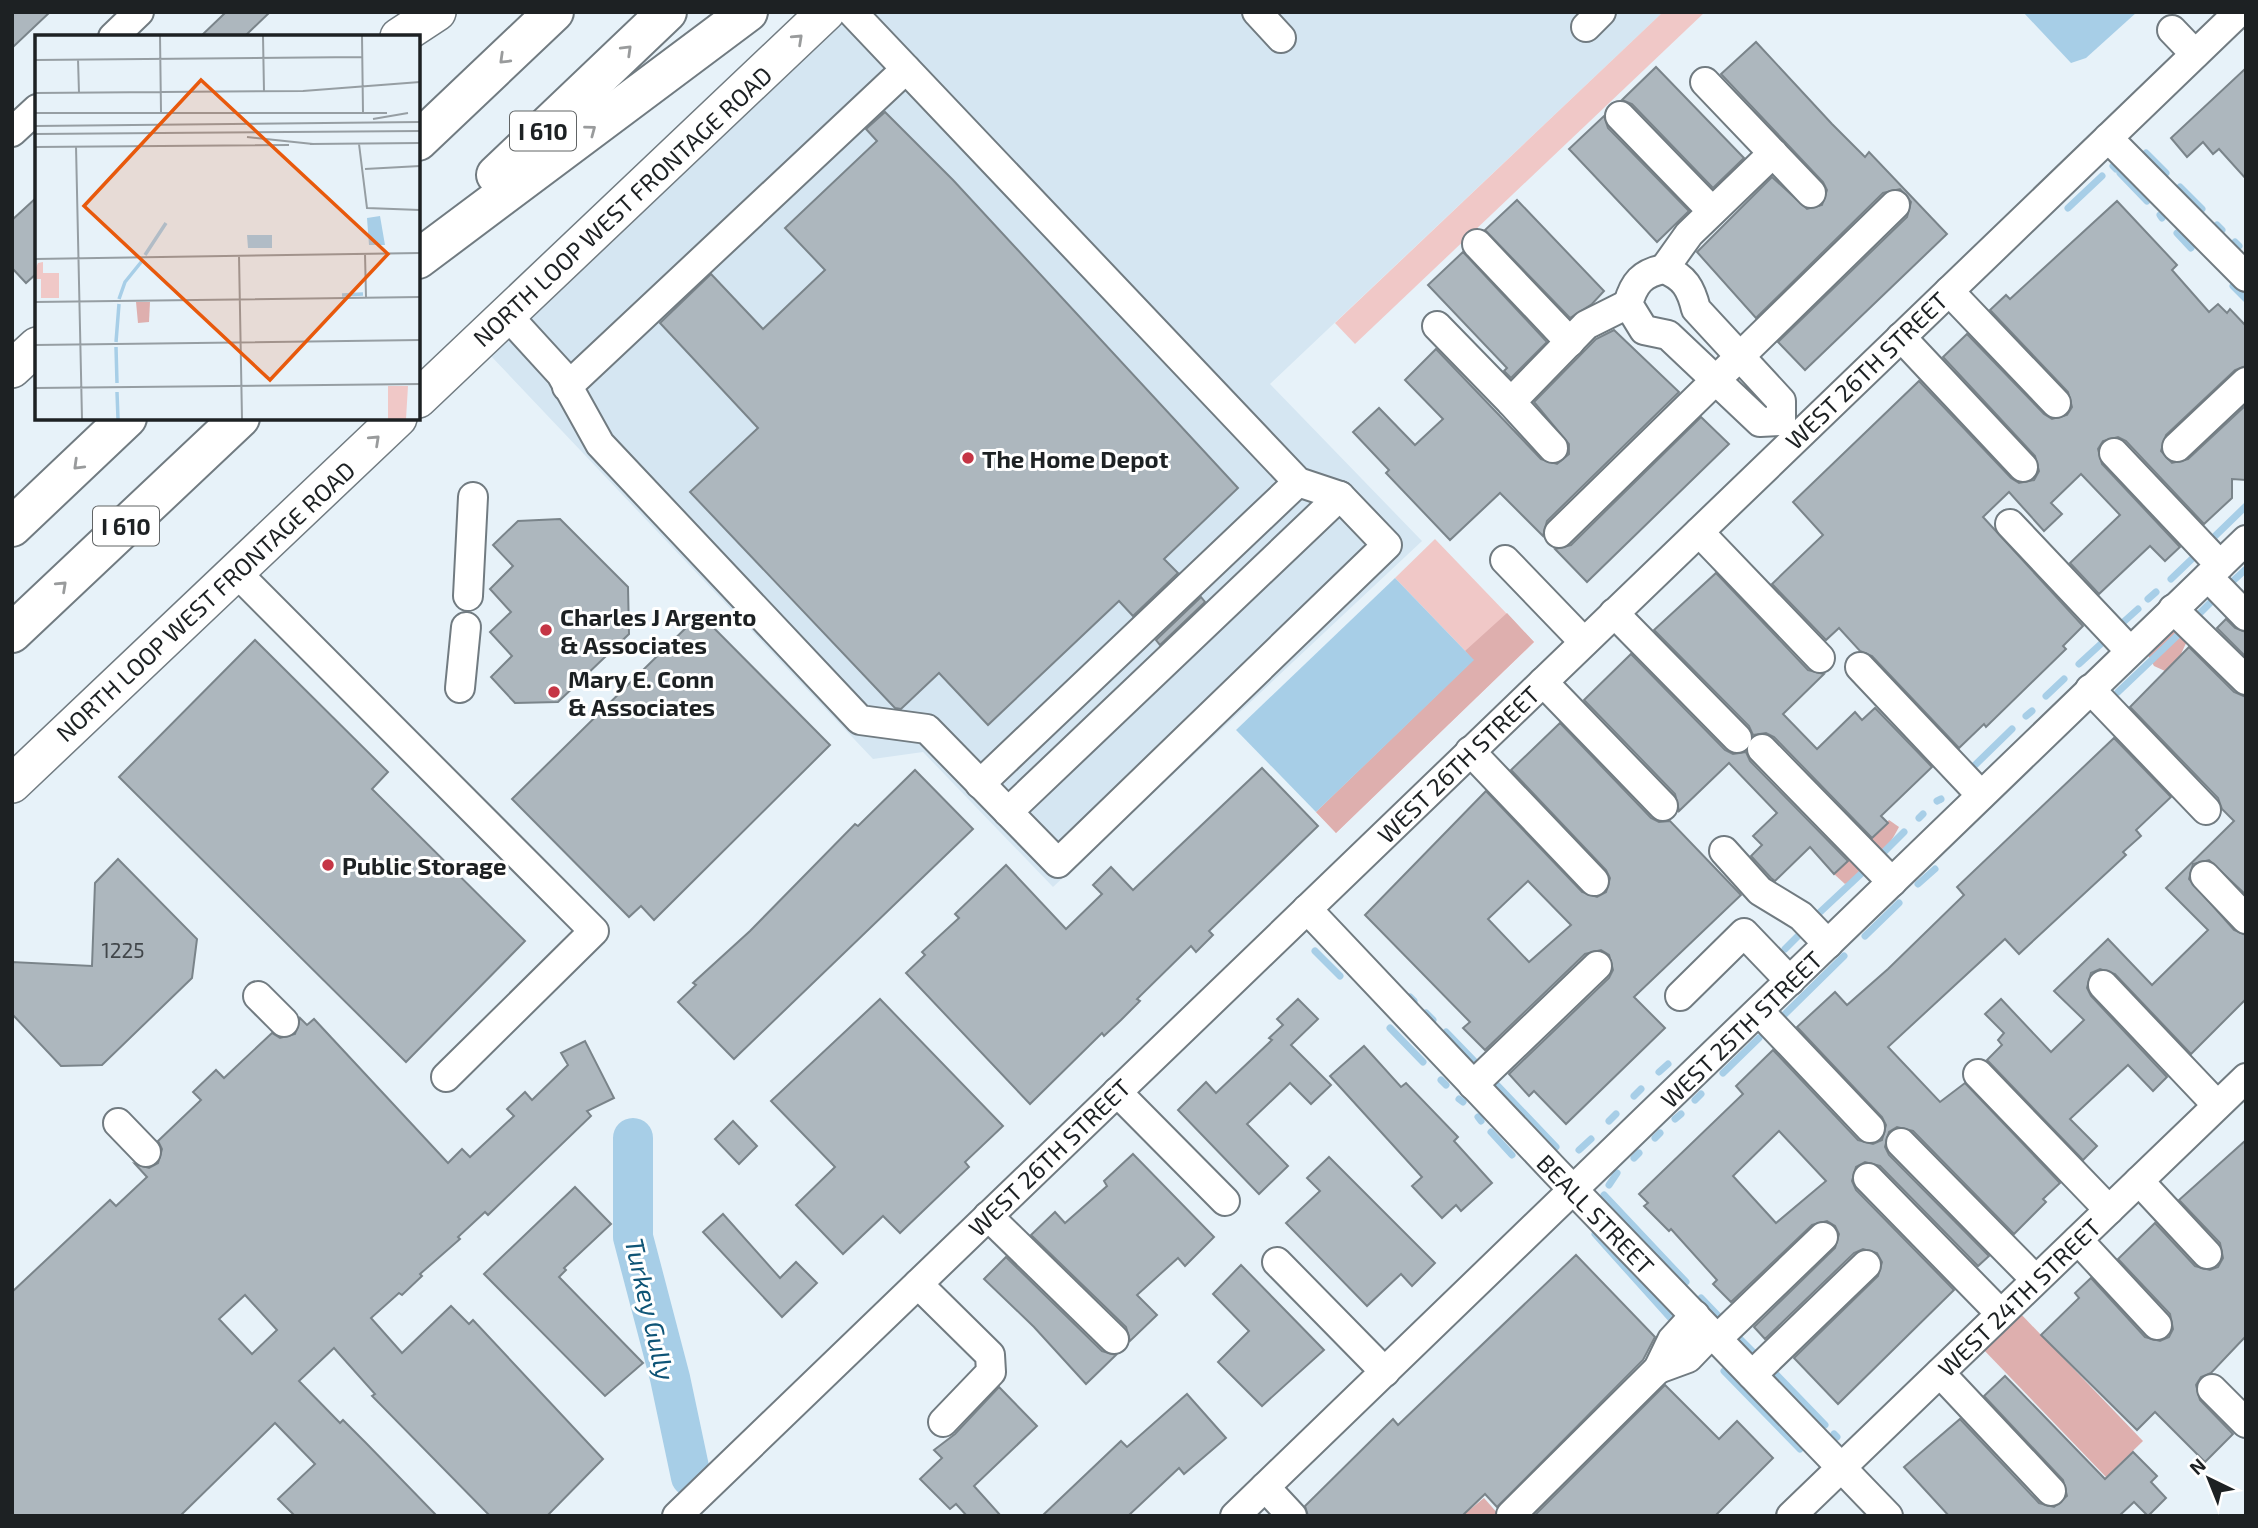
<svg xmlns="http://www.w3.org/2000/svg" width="2258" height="1528" font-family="'Exo 2',sans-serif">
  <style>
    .built { fill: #d5e6f2 }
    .green { fill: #f0c8c7 }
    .forest { fill: #deafae }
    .water { fill: #a7cee7 }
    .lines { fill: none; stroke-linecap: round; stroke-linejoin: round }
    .stream { stroke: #a7cee7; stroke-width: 7 }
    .river { stroke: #a7cee7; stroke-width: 40 }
    .building { fill: #adb7be; stroke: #7a848a; stroke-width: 2; fill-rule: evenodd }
    .minor-casing { stroke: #717b81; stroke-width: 32 }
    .major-casing { stroke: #717b81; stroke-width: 40 }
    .highway-casing { stroke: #717b81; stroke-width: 42 }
    .minor { stroke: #fff; stroke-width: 28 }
    .major { stroke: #fff; stroke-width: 37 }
    .highway { stroke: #fff; stroke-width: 38 }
    .oneway { stroke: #999b9c }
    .poi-dot { fill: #c53545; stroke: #fff; stroke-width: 2.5 }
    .labels { text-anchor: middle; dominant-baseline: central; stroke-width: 6; stroke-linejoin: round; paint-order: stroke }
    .number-label { font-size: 21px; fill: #41464a }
    .shield { fill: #fff; stroke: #616465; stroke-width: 2 }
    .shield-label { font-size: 23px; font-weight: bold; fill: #1d2123 }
    .street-label { font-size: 24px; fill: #1d2123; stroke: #fff }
    .poi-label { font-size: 24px; font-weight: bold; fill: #1d2123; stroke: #fff; text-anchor: start }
    .water-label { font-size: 26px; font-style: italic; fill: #0e5476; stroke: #fff }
    .inset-river { fill: none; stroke: #a7cee7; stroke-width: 3.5 }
    .inset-road { fill: none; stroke: #969ea3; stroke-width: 2 }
    .view { fill: #e8590c; fill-opacity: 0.15; stroke: #e8590c; stroke-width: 3.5 }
    .inset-edge { fill: none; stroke: #1d2123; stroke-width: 3.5 }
  </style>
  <rect width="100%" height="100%" fill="#e7f2f9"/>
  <!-- built -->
  <path class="built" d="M853 12H1663L1270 384 1422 541 1053 887 923 752 873 759 490 355Z"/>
  <!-- green -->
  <g class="green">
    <path d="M1663 12H1705L1355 344 1335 323Z"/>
    <path d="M1435 539 1534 642 1336 833 1316 812 1474 660 1395 578Z"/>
  </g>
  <!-- forest -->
  <g class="forest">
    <path d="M1507 613 1534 642 1336 833 1316 812 1473 660 1465 651Z"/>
    <path d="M2176 622 2188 639 2181 654 2165 671 2154 666 2145 650Z"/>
    <path d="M1889 820 1899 827C1886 851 1870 873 1845 884L1834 874Z"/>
    <path d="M2018 1311 2143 1441 2106 1477 1981 1347Z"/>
    <path d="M1484 1498 1500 1516H1462Z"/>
  </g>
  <!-- water -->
  <g class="water">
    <path d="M2023 12H2137L2086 58 2071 63Z"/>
    <path d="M1395 578 1474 660 1316 812 1236 730Z"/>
  </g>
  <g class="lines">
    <!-- stream -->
    <g class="stream">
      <path d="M2146 153 2166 173"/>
      <path d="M2113 166 2116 169"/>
      <path d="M2120 173 2147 201"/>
      <path d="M2180 187 2202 209"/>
      <path d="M2068 208 2102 176"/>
      <path d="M2160 215 2162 218"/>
      <path d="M2217 225 2222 230"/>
      <path d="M2177 233 2191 248"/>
      <path d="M2235 242 2239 246"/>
      <path d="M2233 286 2246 299"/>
      <path d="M2212 539 2246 506"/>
      <path d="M2171 579 2195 556"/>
      <path d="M2234 580 2246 569"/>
      <path d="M2148 599 2156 592"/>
      <path d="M2198 615 2215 598"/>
      <path d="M2119 626 2138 609"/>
      <path d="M2079 664 2103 642"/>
      <path d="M2118 692 2180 633"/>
      <path d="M2046 696 2064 679"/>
      <path d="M2026 716 2032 711"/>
      <path d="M1973 767 2012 729"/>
      <path d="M1937 801 1941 799"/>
      <path d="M1919 818 1923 814"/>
      <path d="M1881 855 1904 832"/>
      <path d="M1918 884 1935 869"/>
      <path d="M1818 914 1863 872"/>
      <path d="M1865 936 1899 903"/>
      <path d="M1785 949 1803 931"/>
      <path d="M1315 951 1340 976"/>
      <path d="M1410 997 1414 1001"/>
      <path d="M1426 1013 1433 1020"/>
      <path d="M1784 1015 1844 956"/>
      <path d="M1390 1028 1423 1062"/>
      <path d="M1446 1032 1476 1063"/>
      <path d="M1659 1072 1668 1064"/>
      <path d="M1723 1073 1759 1038"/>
      <path d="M1441 1080 1446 1085"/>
      <path d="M1495 1083 1556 1147"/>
      <path d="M1634 1096 1641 1089"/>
      <path d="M1459 1099 1463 1102"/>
      <path d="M1695 1100 1701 1094"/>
      <path d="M1478 1117 1481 1121"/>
      <path d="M1675 1119 1681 1114"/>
      <path d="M1609 1121 1616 1114"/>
      <path d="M1491 1132 1512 1155"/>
      <path d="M1655 1138 1660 1133"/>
      <path d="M1579 1150 1591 1139"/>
      <path d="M1634 1158 1639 1153"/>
      <path d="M1609 1185 1617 1173"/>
      <path d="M1604 1195 1686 1282"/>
      <path d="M1595 1234 1674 1322"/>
      <path d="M1701 1298 1724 1322"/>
      <path d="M1737 1336 1754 1353"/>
      <path d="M1770 1368 1825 1425"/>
      <path d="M1724 1371 1800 1449"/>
      <path d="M1834 1434 1837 1437"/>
    </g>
    <!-- river -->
    <path class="river" d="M633 1138V1237L670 1378 691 1477"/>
  </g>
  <!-- building -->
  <g class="building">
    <path d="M12 12H50L12 48Z"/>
    <path d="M226 12H270L244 37H200Z"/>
    <path d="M1756 42 1832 124 1865 157 1869 152 1947 234 1805 370 1778 342 1907 217 1911 202 1900 189 1883 193 1756 318 1697 252 1772 177 1807 209 1822 205 1827 190 1823 182 1721 74Z"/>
    <path d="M1656 67 1744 158 1713 188 1632 104 1622 100Z"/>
    <path d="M2246 68V179L2219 149 2213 154 2203 142 2187 157 2171 138Z"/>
    <path d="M885 112 953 180 1238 488 1164 559 1178 573 1133 616 1119 601 988 725 939 673 901 709 895 708 690 492 758 428 660 323 711 274 763 329 825 270 785 228 877 141 866 129Z"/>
    <path d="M1604 116 1608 128 1689 211 1657 242 1569 149Z"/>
    <path d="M37 197V273L26 283 12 268V220Z"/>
    <path d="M1517 200 1604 291 1592 304 1570 318 1485 230Z"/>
    <path d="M2117 201 2177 265 2172 270 2209 312 2218 304 2227 313 2230 309 2246 326V366L2235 370 2166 435 2161 451 2172 463 2188 459 2246 405V480L2232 479V498L2204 524 2126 441 2118 437 2103 441 2098 449 2102 464 2180 547 2165 561 2150 546 2099 594 2070 563 2120 515 2081 474 2051 503 2062 514 2044 531 2009 492 1983 517 2083 626 2063 646 2066 649 1986 727 1984 724 1959 748 1872 656 1860 651 1839 628 1826 640 1772 584 1823 535 1793 502 1919 381 2011 478 2019 483 2034 480 2039 471 2035 456 1943 357 1967 334 2044 414 2052 419 2067 415 2072 407 2068 392 1990 310 2006 295 2010 299Z"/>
    <path d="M1463 252 1547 342 1511 378 1504 371 1507 368 1428 285Z"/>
    <path d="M1614 330 1679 392 1547 521 1543 536 1500 493 1450 540 1386 473 1389 470 1353 432 1379 408 1415 445 1443 419 1405 380 1436 349 1541 459 1557 464 1569 454V444L1534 402 1596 339Z"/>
    <path d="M1701 417 1729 444 1587 582 1555 549 1571 545Z"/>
    <path d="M560 519 628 587 629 634 558 702 515 703 491 677 512 656 490 632 511 612 490 589 513 566 493 545 518 521Z"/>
    <path d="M1716 573 1808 670 1824 674 1783 714 1817 749 1855 712 1862 720 1875 708 1932 767 1881 816 1888 823 1872 838 1774 737 1766 733 1753 735 1749 726 1654 630Z"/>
    <path d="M1201 597 1205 602 1160 645 1156 640Z"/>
    <path d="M700 614 830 745 654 920 641 906 629 917 512 799Z"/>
    <path d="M2226 619 2235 628 2246 632V657L2217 628Z"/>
    <path d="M255 640 388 772 372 789 525 941 406 1062 119 777Z"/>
    <path d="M2189 647 2234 692 2246 697V895L2209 860 2193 864 2189 879 2234 930 2246 935V999L2191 1054 2115 974 2100 969 2091 973 2087 988 2091 996 2167 1077 2153 1091 2128 1065 2070 1119 2097 1146 2083 1160 1987 1060 2002 1045 1998 1040 2004 1033 1985 1014 2001 999 2051 1052 2084 1020 2054 991 2108 939 2152 985 2208 930 2166 888 2234 821 2222 809 2218 798 2130 707Z"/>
    <path d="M1631 654 1725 750 1733 754 1746 752 1750 761 1848 861 1834 874 1810 847 1775 881 1771 878 1751 856 1762 845 1753 836 1777 813 1729 763 1679 811 1675 794 1584 700Z"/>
    <path d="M1560 723 1651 818 1659 822 1670 821 1741 895 1634 997 1665 1028 1566 1124 1534 1091 1529 1096 1509 1074 1609 978 1613 970 1609 955 1601 950 1585 954 1485 1050 1463 1028 1470 1022 1365 915 1486 791 1582 892 1597 897 1606 892 1610 878 1606 870 1511 770ZM1528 881 1571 925 1529 962 1488 919Z"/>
    <path d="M2114 738 2171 797 2136 830 2141 836 2123 852 2126 855 2019 954 2005 939 1888 1047 1940 1102 1965 1083 2060 1183 2043 1199 2046 1202 2014 1234 1913 1131 1897 1127 1889 1132 1885 1147 1889 1155 1989 1256 1978 1266 1880 1166 1865 1162 1856 1167 1852 1181 1856 1190 1954 1290 1838 1404 1794 1358 1878 1276 1882 1262 1877 1253 1863 1249 1854 1253 1765 1339 1754 1327 1835 1248 1839 1234 1835 1226 1827 1221 1812 1225 1731 1302 1713 1284 1717 1280 1671 1229 1669 1231 1644 1206 1648 1203 1639 1194 1743 1094 1736 1086 1773 1050 1858 1140 1873 1144 1882 1140 1886 1125 1882 1117 1797 1027 1835 992 1847 1005 1888 969 1964 895 1957 887ZM1779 1131 1826 1181 1776 1223 1733 1176Z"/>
    <path d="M1262 768 1318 826 1209 931 1213 935 1196 952 1191 946 1137 999 1140 1001 1121 1020 1104 1036 1102 1033 1030 1104 906 973 925 955 922 952 959 918 955 914 1006 865 1066 929 1102 894 1093 885 1111 867 1133 890Z"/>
    <path d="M915 770 973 829 734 1059 678 1002 696 985 693 983 750 931 855 824 858 826Z"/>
    <path d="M118 859 197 939 192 978 102 1065 61 1066 12 1014V962L92 966 95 883Z"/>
    <path d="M880 999 1003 1126 965 1162 969 1167 900 1233 883 1216 843 1254 796 1205 835 1167 771 1101Z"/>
    <path d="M1298 999 1318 1019 1291 1045 1331 1085 1311 1104 1290 1083 1247 1124 1288 1166 1259 1194 1178 1110 1206 1082 1216 1093 1272 1040 1269 1038 1283 1025 1277 1019Z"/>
    <path d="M300 1018 307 1025 314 1019 448 1163 462 1149 470 1157 514 1116 507 1109 525 1092 532 1100 568 1065 561 1053 585 1041 614 1098 587 1111 591 1116 488 1215 485 1212 458 1237 460 1239 420 1274 422 1276 402 1295 399 1293 371 1318 402 1353 451 1306 469 1324 473 1320 603 1459 547 1516H490L372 1396 375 1394 334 1348 299 1381 340 1423 343 1420 366 1443 437 1516H295L278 1499 315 1464 275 1423 180 1516H12V1292L110 1200 116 1206 147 1177 135 1164 149 1168 158 1163 162 1149 158 1141 201 1100 193 1092 216 1070 224 1078 272 1033 280 1038 295 1034ZM245 1295 277 1330 252 1354 219 1319Z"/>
    <path d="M1364 1046 1401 1087 1406 1083 1458 1137 1454 1141 1492 1183 1461 1211 1456 1205 1442 1218 1426 1201 1412 1186 1422 1177 1330 1076Z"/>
    <path d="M733 1121 757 1146 739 1164 715 1139Z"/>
    <path d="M2246 1140V1336L2211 1373 2201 1377 2196 1385 2200 1400 2233 1434 2205 1462 2155 1412 2137 1430 2041 1335 2079 1298 2075 1293 2091 1278 2145 1337 2160 1341 2169 1337 2173 1329 2170 1314 2118 1259 2155 1223 2195 1266 2210 1270 2218 1267 2223 1258 2220 1243 2179 1200Z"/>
    <path d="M1133 1154 1214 1237 1185 1266 1178 1258 1137 1295 1157 1315 1130 1341 1126 1327 1031 1235 1055 1212 1065 1223 1107 1186 1104 1181Z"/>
    <path d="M1329 1157 1435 1263 1412 1286 1401 1274 1367 1306 1286 1223 1320 1191 1307 1178Z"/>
    <path d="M575 1187 611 1224 564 1268 566 1270 559 1277 643 1363 605 1396 484 1274Z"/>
    <path d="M723 1214 780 1278 796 1262 817 1283 782 1317 703 1232Z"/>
    <path d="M1576 1255 1655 1337 1643 1360 1497 1507 1485 1494 1462 1516H1308L1305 1506 1393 1419 1398 1425Z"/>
    <path d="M1006 1257 1102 1351 1116 1355 1086 1384 1034 1327 984 1279Z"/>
    <path d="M1241 1265 1324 1350 1262 1406 1218 1362 1249 1331 1213 1294Z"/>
    <path d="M2005 1376 2105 1479 2133 1452 2157 1476 2151 1482 2166 1498 2148 1516 2134 1502 2119 1516H1949L1904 1467 1960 1419 2039 1503 2054 1507 2067 1496 2063 1480 1984 1396Z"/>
    <path d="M1665 1385 1719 1439 1737 1421 1773 1458 1715 1516H1534Z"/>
    <path d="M999 1387 1037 1426 974 1486 1001 1516H967L956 1504 950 1509 920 1479 942 1458 934 1450 955 1434Z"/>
    <path d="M1187 1394 1226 1438 1184 1474 1179 1468 1128 1516H1042L1121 1441 1127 1447Z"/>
  </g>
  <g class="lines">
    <!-- minor casing -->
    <g class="minor-casing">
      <g id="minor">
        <path d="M1257 12 1281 38"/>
        <path d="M1586 27 1601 12"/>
        <path d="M2172 30 2195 54"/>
        <path d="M113 37 139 12"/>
        <path d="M1705 82 1811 193"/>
        <path d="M1620 116 1712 211"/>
        <path d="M12 132 37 109"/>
        <path d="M2108 138 2246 277"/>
        <path d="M1477 244 1570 342"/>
        <path d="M1664 269C1685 277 1691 289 1696 309L1781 401V421L1760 422 1668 335 1644 330 1628 304C1634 283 1642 273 1664 269Z"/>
        <path d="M1664 269 1689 234 1773 153"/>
        <path d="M1949 291 2056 403"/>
        <path d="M507 315 561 374 600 444 860 720 927 729 1058 863 1387 545 1340 496 1298 482 852 12"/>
        <path d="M1437 326 1511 402"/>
        <path d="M1901 337 2023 467"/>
        <path d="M567 387 906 69"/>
        <path d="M2177 447 2246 382"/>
        <path d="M1553 448 1511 402 1586 325 1628 304"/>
        <path d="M2114 453 2220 565"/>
        <path d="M2010 524 2130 651"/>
        <path d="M1699 532 1820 658"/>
        <path d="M1559 533 1895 205"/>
        <path d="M1505 560 1584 642"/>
        <path d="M236 572 594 931 446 1077"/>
        <path d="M2208 577 2246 616"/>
        <path d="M468 596 473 497"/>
        <path d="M2173 609 2246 680"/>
        <path d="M1614 613 1737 738"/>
        <path d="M1860 667 1981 795"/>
        <path d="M1543 682 1663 806"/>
        <path d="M460 688 466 627"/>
        <path d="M2090 689 2206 810"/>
        <path d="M1762 749 1892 882"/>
        <path d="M1470 751 1594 881"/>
        <path d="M980 784 1298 482"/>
        <path d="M1008 812 1340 496"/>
        <path d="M1724 851 1760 891 1801 916 1828 944"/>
        <path d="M2205 876 2246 919"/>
        <path d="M1307 909 1556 1172 1888 1516"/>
        <path d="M2103 985 2217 1105"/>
        <path d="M258 996 284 1022"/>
        <path d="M1680 996 1744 933 1790 981"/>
        <path d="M1759 1011 1870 1128"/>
        <path d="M1978 1074 2109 1210"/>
        <path d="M1473 1085 1597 966"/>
        <path d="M1117 1092 1225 1201"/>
        <path d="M118 1123 146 1152"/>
        <path d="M1901 1143 2035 1279"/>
        <path d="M1868 1178 2000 1313"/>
        <path d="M2139 1181 2207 1254"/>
        <path d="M988 1216 1114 1339"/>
        <path d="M2078 1240 2157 1325"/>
        <path d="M1277 1262 1385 1372"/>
        <path d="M918 1284 990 1355 991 1372 943 1422"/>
        <path d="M1717 1339 1823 1237"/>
        <path d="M1658 1369 1688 1358 1712 1333"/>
        <path d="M1940 1373 2051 1491"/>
        <path d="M1752 1375 1866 1265"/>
        <path d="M2212 1389 2246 1423"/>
        <path d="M1265 1487 1292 1516"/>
        <path d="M1511 1515 1658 1369 1672 1340 1695 1315"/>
        <path d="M677 1516 2239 12"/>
        <path d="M1235 1516 2246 540"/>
        <path d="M1791 1516 2246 1078"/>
      </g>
    </g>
    <!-- major casing -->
    <g class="major-casing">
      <g id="major">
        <path d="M399 37 437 12"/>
        <path d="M12 369 37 346"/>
        <path d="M418 399 826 12"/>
        <path d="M12 784 398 418"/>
      </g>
    </g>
    <!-- highway casing -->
    <g class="highway-casing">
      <g id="highway">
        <path d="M418 141 554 12"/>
        <path d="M496 175 667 12"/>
        <path d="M418 259 748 12"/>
        <path d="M12 527 127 418"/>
        <path d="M12 633 240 418"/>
      </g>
    </g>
    <!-- minor -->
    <use href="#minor" class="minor"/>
    <!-- major -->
    <use href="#major" class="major"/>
    <!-- highway -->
    <use href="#highway" class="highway"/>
  </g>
  <!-- one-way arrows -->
  <defs><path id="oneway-chevron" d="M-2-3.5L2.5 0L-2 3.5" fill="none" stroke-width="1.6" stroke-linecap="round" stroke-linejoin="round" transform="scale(1.75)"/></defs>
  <g class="oneway">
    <use href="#oneway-chevron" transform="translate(798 39) rotate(-43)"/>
    <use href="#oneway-chevron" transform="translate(627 50) rotate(-44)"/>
    <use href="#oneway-chevron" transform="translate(504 59) rotate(136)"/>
    <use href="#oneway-chevron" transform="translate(591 130) rotate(-37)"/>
    <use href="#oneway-chevron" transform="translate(375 440) rotate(-43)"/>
    <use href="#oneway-chevron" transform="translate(78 465) rotate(136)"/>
    <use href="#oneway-chevron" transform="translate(62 586) rotate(-43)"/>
  </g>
  <!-- markers -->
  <g class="poi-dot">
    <circle cx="968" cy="458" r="7"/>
    <circle cx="546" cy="630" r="7"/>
    <circle cx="554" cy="692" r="7"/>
    <circle cx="328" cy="865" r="7"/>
  </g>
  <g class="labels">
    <!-- number labels -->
    <g class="number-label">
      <text x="123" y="949">1225</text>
    </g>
    <!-- shield labels -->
    <g class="shield">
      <rect x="510" y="111.5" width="66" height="39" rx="5"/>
      <rect x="93" y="506.5" width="66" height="39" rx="5"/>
    </g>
    <g class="shield-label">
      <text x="543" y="131">I 610</text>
      <text x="126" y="526">I 610</text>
    </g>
    <!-- street labels -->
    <g class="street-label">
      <text transform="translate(622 206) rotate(-43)">NORTH LOOP WEST FRONTAGE ROAD</text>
      <text transform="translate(1866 370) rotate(-44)">WEST 26TH STREET</text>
      <text transform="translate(205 601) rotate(-43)">NORTH LOOP WEST FRONTAGE ROAD</text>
      <text transform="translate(1458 764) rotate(-44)">WEST 26TH STREET</text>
      <text transform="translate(1741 1029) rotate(-44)">WEST 25TH STREET</text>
      <text transform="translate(1049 1157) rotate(-44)">WEST 26TH STREET</text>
      <text transform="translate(1596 1214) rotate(46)">BEALL STREET</text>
      <text transform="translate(2019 1297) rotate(-44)">WEST 24TH STREET</text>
    </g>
    <!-- poi labels -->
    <g class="poi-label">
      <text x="982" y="458">The Home Depot</text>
      <text x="560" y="616">Charles J Argento<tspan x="560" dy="28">&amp; Associates</tspan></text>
      <text x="568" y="678">Mary E. Conn<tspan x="568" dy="28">&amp; Associates</tspan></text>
      <text x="342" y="865">Public Storage</text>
    </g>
    <!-- water labels -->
    <g class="water-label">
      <text transform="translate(651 1309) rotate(77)">Turkey Gully</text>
    </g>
  </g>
  <!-- overview -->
  <g transform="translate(35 35)">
    <rect width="385" height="385" fill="#e7f2f9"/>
    <path d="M8 227V238H24V263H6V244H0V235L3 228ZM353 351H373L371 384H353Z" fill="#f0c8c7"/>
    <path d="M101 267H115L114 287 103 288Z" fill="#deafae"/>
    <path d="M345 181 350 210H334L332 183ZM212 200H237V213H213Z" fill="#a7cee7"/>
    <path class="inset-river" d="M110 220 131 188M307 260 328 259M84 264 90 247 107 226M81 307 84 269M81 312 82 348M82 357 83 384"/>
    <path class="inset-road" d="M125 1 126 77M228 1 229 57M327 1 328 78M43 24 44 58M0 25 327 22M0 58 268 56 385 47M0 78H352M338 84 373 78M0 91 385 87M0 99 385 96M212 102 278 109M275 109 385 108M324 109 332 173 385 175M41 111 47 384M0 112 254 110M330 134 385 131M330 219 331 262M204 221 207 384M0 224 385 218M0 267 385 262M0 310 385 305M0 353 385 349"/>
    <path class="view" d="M166 45 353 219 235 345 49 171Z"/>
    <rect width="385" height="385" class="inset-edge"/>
  </g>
  <!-- border -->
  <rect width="2258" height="1528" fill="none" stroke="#1d2123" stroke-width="28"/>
  <!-- north arrow -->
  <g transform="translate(2209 1479) rotate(317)" stroke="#ffffff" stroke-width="5" paint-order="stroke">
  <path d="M0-5L12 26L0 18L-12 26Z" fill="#1d2123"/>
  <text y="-10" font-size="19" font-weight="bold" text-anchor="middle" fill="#1d2123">N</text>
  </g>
</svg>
